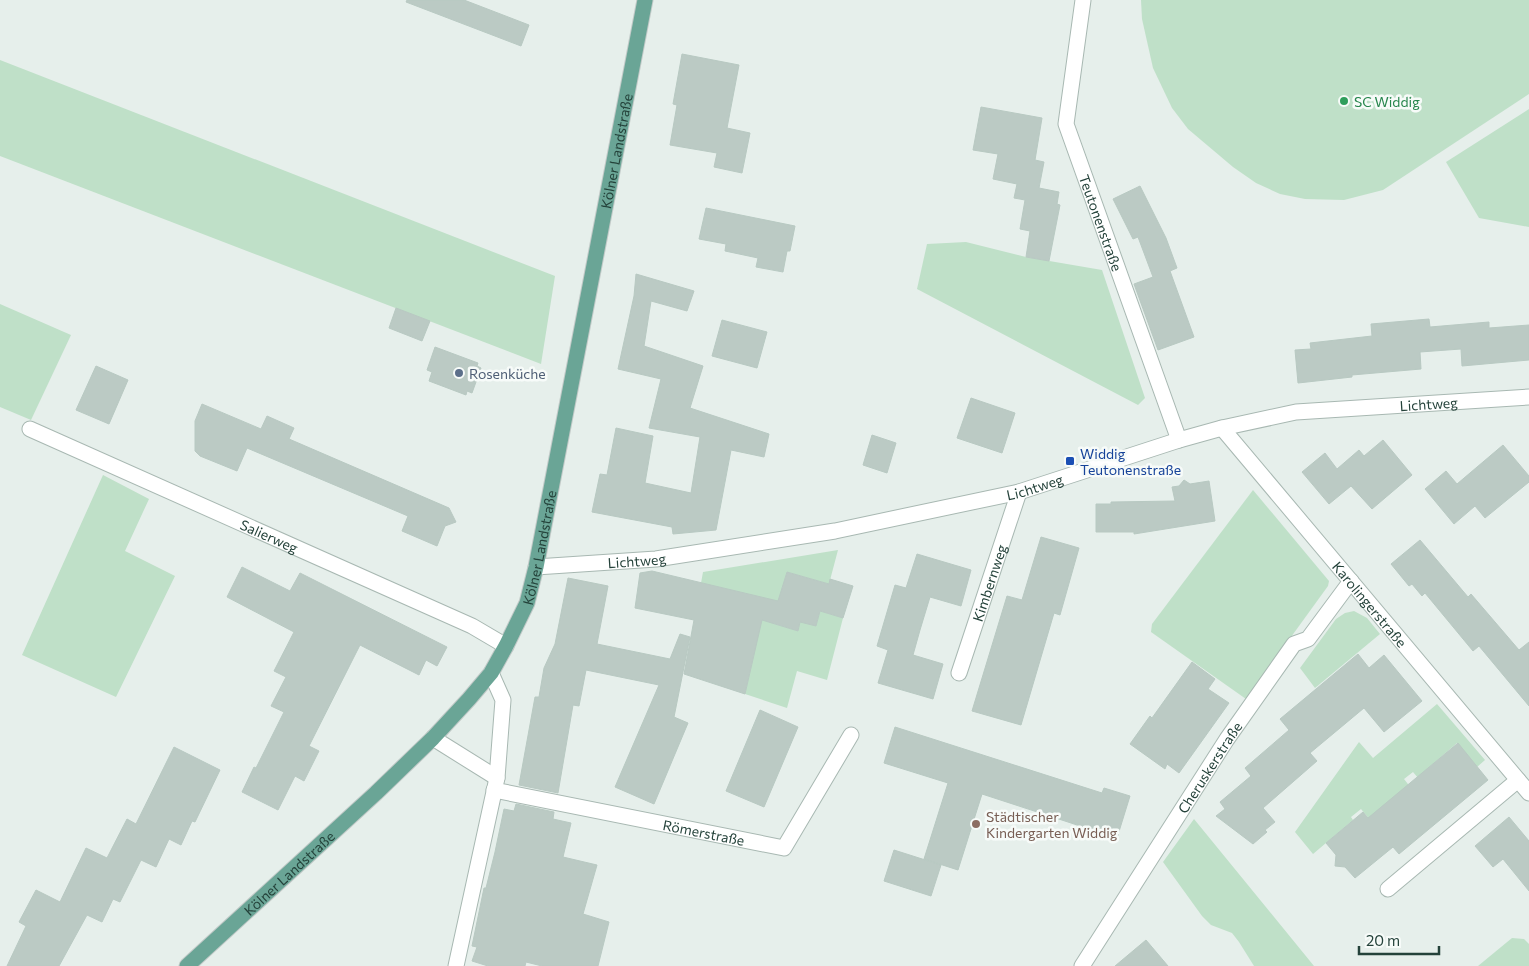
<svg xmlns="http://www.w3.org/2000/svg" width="1529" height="966" font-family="Commissioner,sans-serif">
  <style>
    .green { fill: #bfe0c8 }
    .building { fill: #bbcac4; stroke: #b8c9c2 }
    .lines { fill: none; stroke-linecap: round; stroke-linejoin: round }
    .minor-casing { stroke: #a8b8b2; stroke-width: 17 }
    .major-casing { stroke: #c2cac8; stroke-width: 17 }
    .minor { stroke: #fff; stroke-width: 15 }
    .major { stroke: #6aa596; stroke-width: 15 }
    .leisure-dot { fill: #2e9e5b; stroke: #f7fbf9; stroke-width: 2 }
    .service-dot { fill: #5c6f8a; stroke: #f7fbf9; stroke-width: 2 }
    .transit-dot { fill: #1a4fb4; stroke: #f7fbf9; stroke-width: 2 }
    .education-dot { fill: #8d6e63; stroke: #f7fbf9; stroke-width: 2 }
    .labels { text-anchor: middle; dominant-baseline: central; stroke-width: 5; stroke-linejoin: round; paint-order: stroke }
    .leisure-label { font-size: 14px; fill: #27864d; stroke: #f7fbf9; text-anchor: start }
    .street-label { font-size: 14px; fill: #24423a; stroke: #f7fbf9 }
    .service-label { font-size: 14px; fill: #4e5e75; stroke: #f7fbf9; text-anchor: start }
    .transit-label { font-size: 14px; fill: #164399; stroke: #f7fbf9; text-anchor: start }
    .education-label { font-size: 14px; fill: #785e54; stroke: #f7fbf9; text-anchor: start }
  </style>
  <rect width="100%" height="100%" fill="#e6efeb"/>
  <!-- green -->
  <g class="green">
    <path d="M1141 0H1529V94L1383 190 1344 200 1305 199 1280 194 1256 183 1233 167 1188 129 1172 108 1153 68 1142 19Z"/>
    <path d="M0 60 555 276 541 364 0 156Z"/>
    <path d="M1529 109V227L1479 218 1446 162Z"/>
    <path d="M966 242 1026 257 1102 270 1145 398 1138 405 917 289 927 244Z"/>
    <path d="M0 304 71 335 31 420 0 407Z"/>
    <path d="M103 475 149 499 125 551 175 576 116 697 22 655Z"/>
    <path d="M1253 490 1329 581 1328 586 1246 699 1151 632 1152 624Z"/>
    <path d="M838 550 829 584 787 572 772 623 798 631 800 621 816 626 820 611 843 618 827 680 797 671 787 708 745 694 754 654 730 649 701 583 703 572Z"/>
    <path d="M1354 611 1367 618 1380 634 1315 688 1300 668 1336 619 1345 613Z"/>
    <path d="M1437 704 1485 760 1477 767 1457 743 1427 769 1430 792 1413 772 1404 779 1411 788 1382 834 1361 809 1351 817 1353 820 1313 854 1295 832 1359 742 1373 758Z"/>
    <path d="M1194 819 1314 966H1254L1239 942 1232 933 1211 925 1202 916 1163 862Z"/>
    <path d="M1512 938 1524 939 1529 944V966H1478Z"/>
  </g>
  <!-- building -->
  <g class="building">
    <path d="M407 0H464L529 25 521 46 406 2Z"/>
    <path d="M682 54 739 65 727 128 750 133 742 173 714 167 717 153 670 145 677 105 673 104Z"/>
    <path d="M981 107 1042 118 1035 160 1044 162 1039 188 1059 192 1057 204 1060 205 1049 261 1026 257 1030 231 1020 229 1025 200 1014 198 1017 184 993 179 998 154 973 150Z"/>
    <path d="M1140 186 1166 238 1177 268 1170 271 1194 337 1158 350 1134 284 1153 277 1138 237 1133 239 1113 199Z"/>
    <path d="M706 208 795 226 790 251H787L783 272 756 267 758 258 725 251 726 244 699 239Z"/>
    <path d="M636 274 694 291 687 311 651 301 644 346 703 366 690 408 769 434 764 457 731 450 716 530 673 534 672 527 592 512 600 474 607 475 616 428 653 436 645 483 691 493 700 437 649 428 661 379 618 369 634 296Z"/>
    <path d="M396 308 430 321 422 341 389 328Z"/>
    <path d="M1429 319 1430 327 1489 322V328L1529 325V360L1462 366 1461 349 1420 352 1421 369 1352 375V377L1298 383 1295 350 1311 349 1310 343 1372 336 1371 324Z"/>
    <path d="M722 320 767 332 757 368 712 356Z"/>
    <path d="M435 347 478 363 477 366 481 368 472 393 467 391 466 395 429 381 432 372 427 370Z"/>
    <path d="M96 366 128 380 109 424 76 410Z"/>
    <path d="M971 398 1015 413 1002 453 957 438Z"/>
    <path d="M202 404 261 429 267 416 294 428 289 439 449 508 456 522 445 526 437 546 402 531 408 516 247 448 237 471 200 456 195 451V421Z"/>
    <path d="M872 435 896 443 887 473 863 465Z"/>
    <path d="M1383 440 1412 475 1372 509 1351 486 1329 504 1302 472 1325 453 1337 469 1359 450 1364 456Z"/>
    <path d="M1503 445 1529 476V482L1485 518 1475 506 1454 524 1425 489 1446 471 1457 484Z"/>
    <path d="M1184 480 1190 484 1209 481 1215 521 1134 534V532H1096V504H1111V502L1175 501 1172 487 1179 486Z"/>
    <path d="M1041 537 1079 548 1060 615 1054 613 1021 725 972 711 1007 596 1022 600Z"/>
    <path d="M1420 540 1468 597 1471 594 1519 650 1529 642V706L1479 646 1473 651 1425 593 1422 596 1412 584 1409 586 1391 564Z"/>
    <path d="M917 554 971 570 961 606 930 597 920 630 913 655 943 664 933 699 878 683 888 650 877 646 895 585 906 588Z"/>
    <path d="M242 567 290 591 300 573 447 647 437 666 426 660 419 675 360 645 309 746 319 751 304 781 295 776 278 810 242 792 254 767 256 768 284 712 271 706 286 677 274 671 294 632 227 597Z"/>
    <path d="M652 571 778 601 787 572 829 584 830 579 853 586 843 618 820 611 816 626 800 622 798 631 762 620 745 694 684 674 694 620 635 608 640 573Z"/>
    <path d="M568 578 608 586 597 644 670 659 680 634 690 637 674 717 688 723 654 804 615 787 659 685 586 670 579 706 573 705 558 793 519 785 535 697H539L544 668 555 644Z"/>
    <path d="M1358 654 1369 668 1384 655 1422 701 1384 732 1364 708 1310 753 1317 761 1263 808 1275 822 1265 830 1267 832 1253 844 1216 816 1225 809 1220 802 1251 776 1245 768 1289 730 1280 719Z"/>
    <path d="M1192 662 1215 679 1208 689 1229 703 1179 773 1167 764 1165 769 1130 744 1150 716 1152 718Z"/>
    <path d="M760 710 798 727 764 807 726 791Z"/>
    <path d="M895 727 1102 793 1104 788 1130 796 1117 838 982 794 958 870 924 859 948 783 884 763Z"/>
    <path d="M1458 743 1488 780 1399 854 1393 847 1355 878 1345 867 1335 866 1336 855 1326 843 1363 812 1368 818Z"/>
    <path d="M174 747 220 770 195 822 192 821 181 845 169 839 156 867 141 860 120 902 113 899 102 922 87 915 59 966H7L26 926 19 922 36 890 60 902 86 848 107 858 127 819 136 824Z"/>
    <path d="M516 804 554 812 553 819 571 823 563 857 597 865 583 914 609 922 598 966H542L526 962 525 966H488L472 961 477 947 472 946 484 888H486L495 852 504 809 514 811Z"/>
    <path d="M1509 817 1529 841V891L1503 859 1493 867 1475 846Z"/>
    <path d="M894 850 941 865 931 896 884 881Z"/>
    <path d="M1146 940 1168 966H1115Z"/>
  </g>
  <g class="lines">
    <!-- minor casing -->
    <g class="minor-casing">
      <g id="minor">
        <path id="s1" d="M1083 0 1066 124 1179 440"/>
        <path id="s2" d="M1222 428 1529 793"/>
        <path id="s3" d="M30 429 472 626 506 646"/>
        <path id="s4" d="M536 567 656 559 835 531 1019 492 1179 440 1222 428 1296 412 1529 397"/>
        <path id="s5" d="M959 673 1019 492"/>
        <path d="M433 738 497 778"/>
        <path id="s6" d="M494 790 784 848 851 735"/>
        <path d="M1388 889 1518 780"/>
        <path d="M456 966 497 778 503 700 491 673"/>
        <path id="s7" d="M1082 966 1227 739 1294 644 1308 639 1351 581"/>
      </g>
    </g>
    <!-- major casing -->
    <g class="major-casing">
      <g id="major">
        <path id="s8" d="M187 966 376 793 433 738 469 699 491 673 506 646 527 603 536 567 645 0"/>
      </g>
    </g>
    <!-- minor -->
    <use href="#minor" class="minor"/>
    <!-- major -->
    <use href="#major" class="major"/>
  </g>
  <!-- markers -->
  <circle class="leisure-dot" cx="1344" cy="101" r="5"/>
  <circle class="service-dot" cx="459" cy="373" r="5"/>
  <rect class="transit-dot" x="1065" y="456" width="10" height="10" rx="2.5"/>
  <circle class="education-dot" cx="976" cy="824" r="5"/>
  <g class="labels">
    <!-- leisure labels -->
    <g class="leisure-label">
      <text x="1354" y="101">SC Widdig</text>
    </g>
    <!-- street labels -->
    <g class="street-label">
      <text stroke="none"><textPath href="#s8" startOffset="962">Kölner Landstraße</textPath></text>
      <text stroke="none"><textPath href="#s1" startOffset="230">Teutonenstraße</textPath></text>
      <text stroke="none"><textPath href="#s4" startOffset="911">Lichtweg</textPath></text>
      <text stroke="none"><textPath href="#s4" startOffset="506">Lichtweg</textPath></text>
      <text stroke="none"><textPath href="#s3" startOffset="262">Salierweg</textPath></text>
      <text stroke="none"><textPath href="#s8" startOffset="558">Kölner Landstraße</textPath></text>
      <text stroke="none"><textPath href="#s4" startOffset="101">Lichtweg</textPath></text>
      <text stroke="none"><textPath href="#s5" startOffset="95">Kimbernweg</textPath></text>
      <text stroke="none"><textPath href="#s2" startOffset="230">Karolingerstraße</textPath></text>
      <text stroke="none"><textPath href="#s7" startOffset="236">Cheruskerstraße</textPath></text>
      <text stroke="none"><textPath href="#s6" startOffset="214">Römerstraße</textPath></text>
      <text stroke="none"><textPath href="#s8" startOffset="138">Kölner Landstraße</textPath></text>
    </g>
    <!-- service labels -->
    <g class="service-label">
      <text x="469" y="373">Rosenküche</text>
    </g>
    <!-- transit labels -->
    <g class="transit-label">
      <text x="1080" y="453">Widdig<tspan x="1080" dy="16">Teutonenstraße</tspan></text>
    </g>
    <!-- education labels -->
    <g class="education-label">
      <text x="986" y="816">Städtischer<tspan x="986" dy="16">Kindergarten Widdig</tspan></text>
    </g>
  </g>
  <!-- scale -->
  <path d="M1359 946v8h80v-8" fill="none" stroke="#24423a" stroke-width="2.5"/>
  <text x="1366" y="946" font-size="15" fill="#24423a" stroke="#f7fbf9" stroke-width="4" paint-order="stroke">20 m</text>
</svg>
